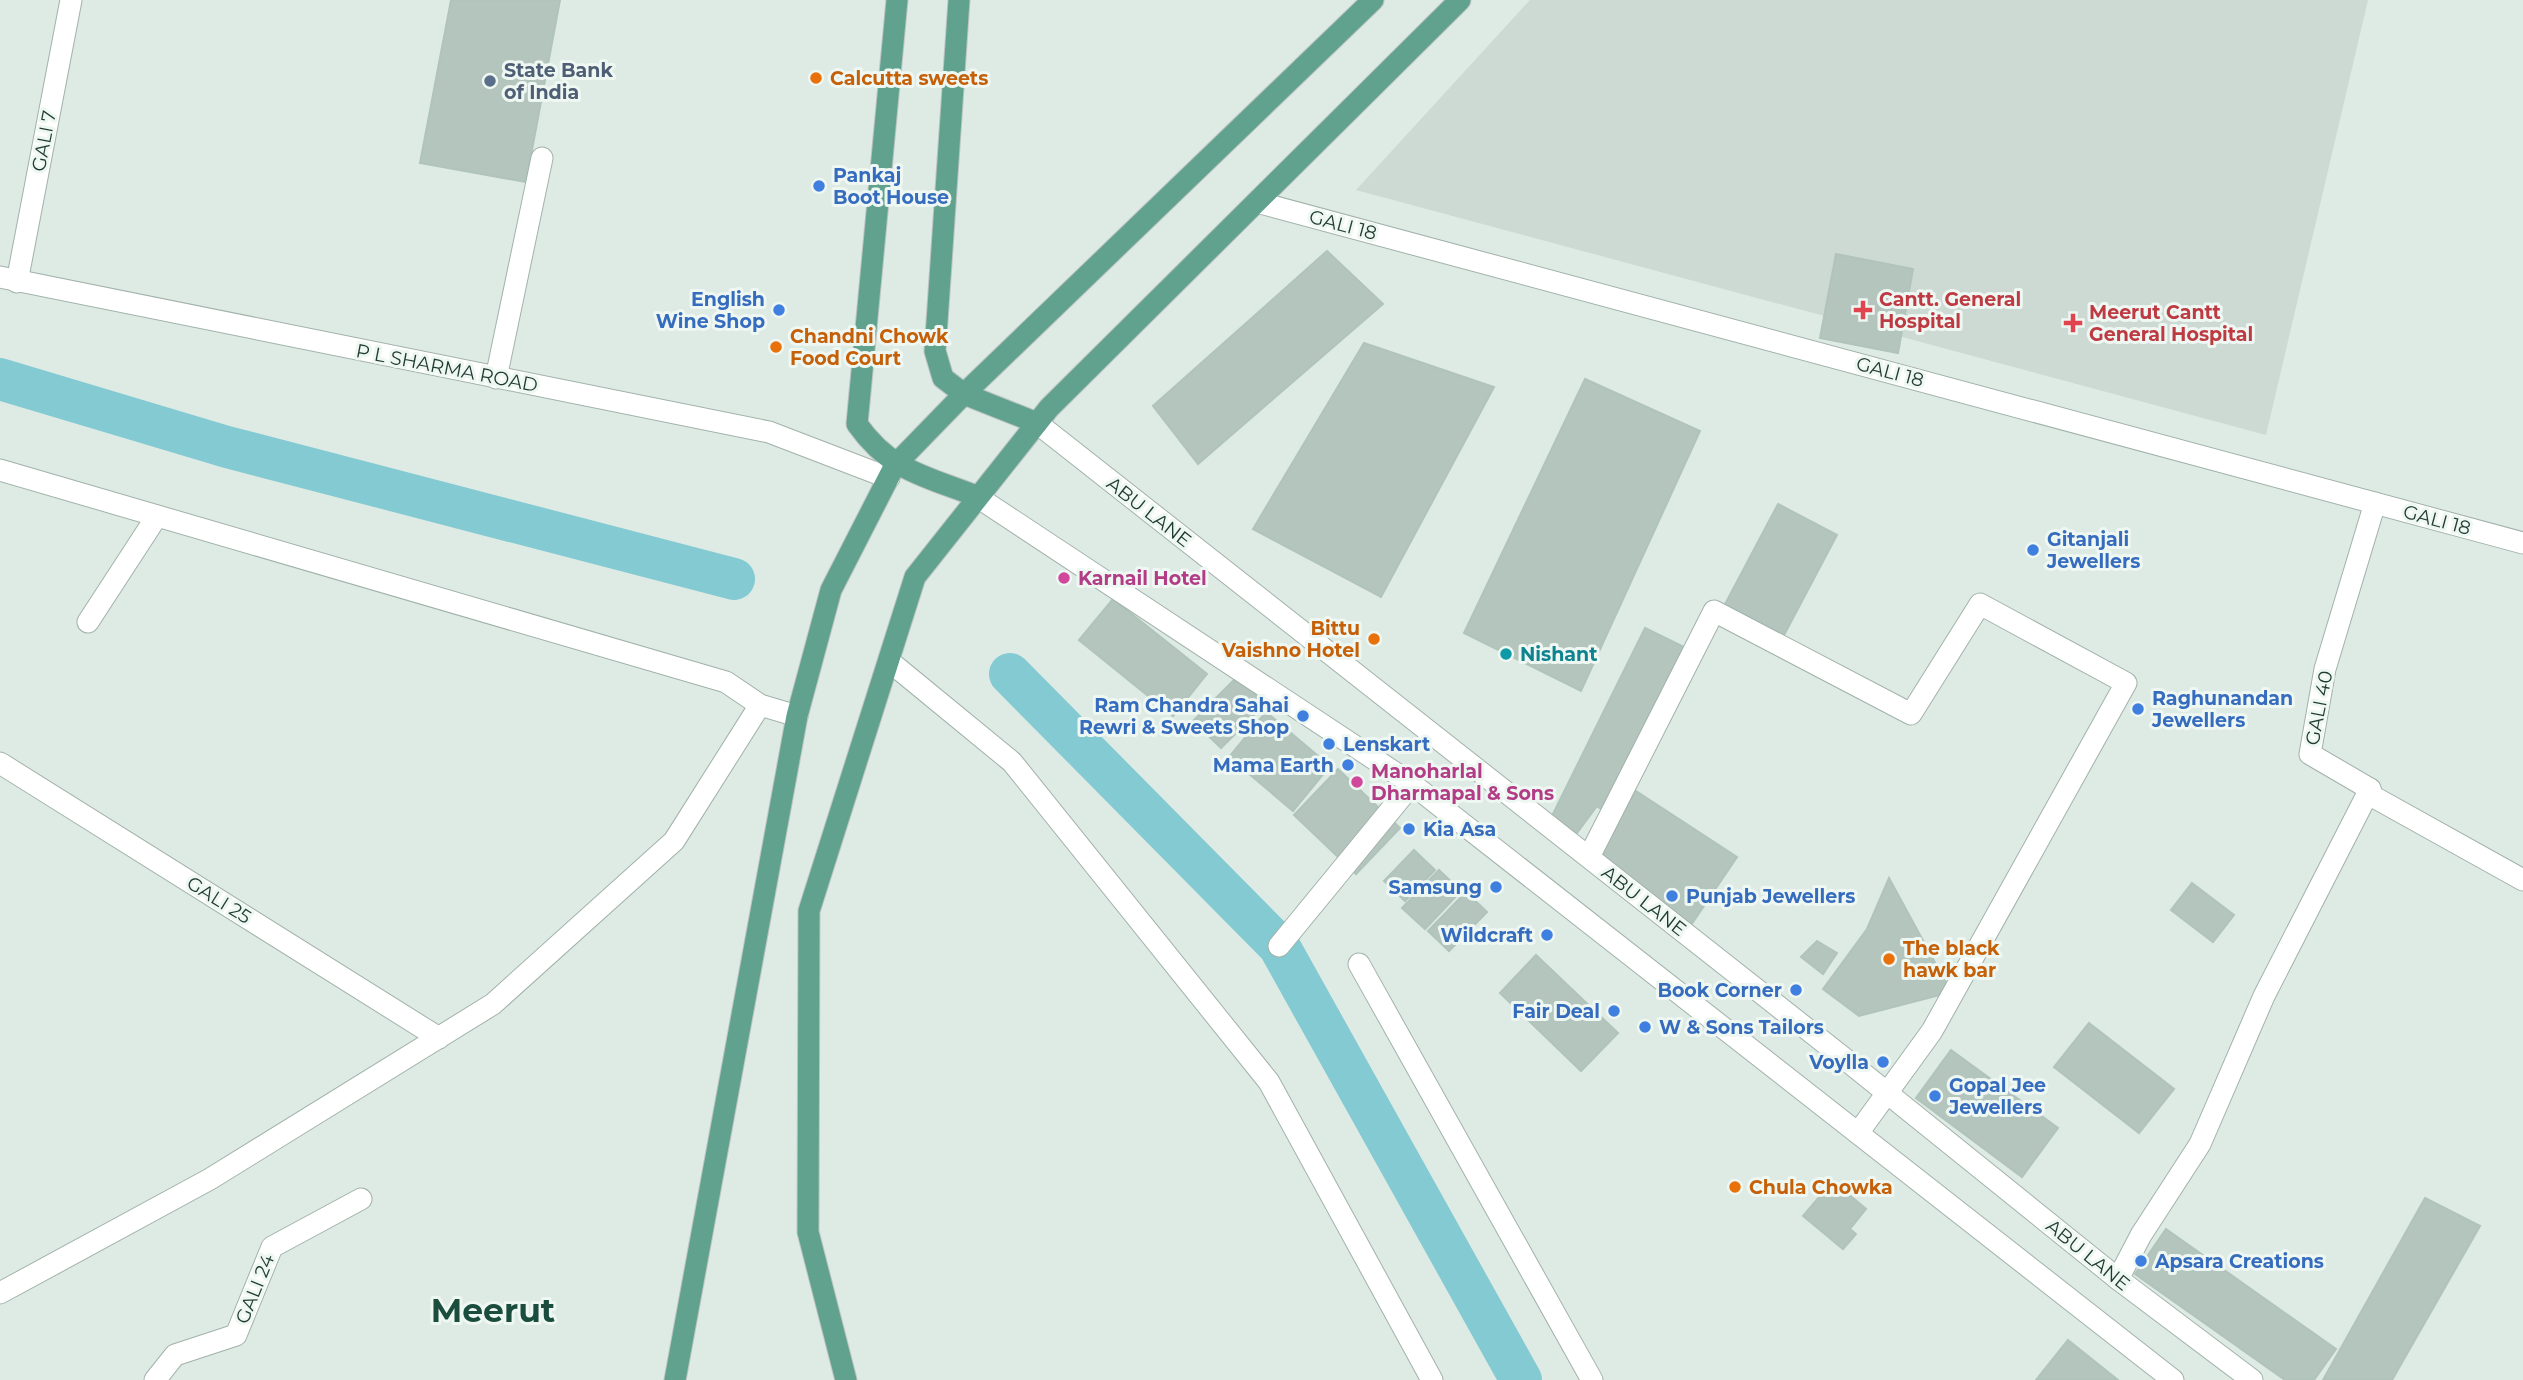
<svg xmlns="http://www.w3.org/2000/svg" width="2523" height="1380" font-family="Montserrat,sans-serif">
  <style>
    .built { fill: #ccdad3 }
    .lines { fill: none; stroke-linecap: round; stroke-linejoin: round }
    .canal { stroke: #83cad2; stroke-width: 42 }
    .building { fill: #b3c5bd; stroke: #b0c4bb; stroke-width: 2 }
    .minor-casing { stroke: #a1b2ab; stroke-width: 23 }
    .tertiary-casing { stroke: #a1b2ab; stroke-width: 23 }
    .primary-casing { stroke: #bcc4c2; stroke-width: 23 }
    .minor { stroke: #fff; stroke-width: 21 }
    .tertiary { stroke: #fff; stroke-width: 21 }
    .primary { stroke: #61a28e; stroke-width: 21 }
    .food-dot { fill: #e8710a; stroke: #eef7f2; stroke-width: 2.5 }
    .service-dot { fill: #5c6f8a; stroke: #eef7f2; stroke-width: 2.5 }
    .shop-dot { fill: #3f7fe0; stroke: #eef7f2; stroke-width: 2.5 }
    .health-dot { fill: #e0444e; stroke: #eef7f2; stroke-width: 2.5 }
    .hotel-dot { fill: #d1479c; stroke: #eef7f2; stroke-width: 2.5 }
    .culture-dot { fill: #0f9aa8; stroke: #eef7f2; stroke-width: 2.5 }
    .labels { text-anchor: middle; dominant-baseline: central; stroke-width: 6; stroke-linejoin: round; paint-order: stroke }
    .service-label { font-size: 19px; font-weight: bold; fill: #4e5e75; stroke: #eef7f2; text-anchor: start }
    .food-label { font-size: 19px; font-weight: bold; fill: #c56008; stroke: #eef7f2; text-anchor: start }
    .street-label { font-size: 19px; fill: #1f3a32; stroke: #eef7f2 }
    .shop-label { font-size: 19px; font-weight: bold; fill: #366cbe; stroke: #eef7f2; text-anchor: start }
    .health-label { font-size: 19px; font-weight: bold; fill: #be3a42; stroke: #eef7f2; text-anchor: start }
    .hotel-label { font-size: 19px; font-weight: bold; fill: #b23c85; stroke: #eef7f2; text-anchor: start }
    .culture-label { font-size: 19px; font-weight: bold; fill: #0d838f; stroke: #eef7f2; text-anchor: start }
    .town-label { font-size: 33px; font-weight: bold; fill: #1a4d3e; stroke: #eef7f2 }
  </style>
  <rect width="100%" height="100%" fill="#deeae4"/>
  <!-- built -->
  <path class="built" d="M1530 0H2368L2266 435 1356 190Z"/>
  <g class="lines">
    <!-- canal -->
    <g class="canal">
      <path d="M0 379 227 447 734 579"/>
      <path d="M1010 674 1279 946 1521 1380"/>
    </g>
  </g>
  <!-- building -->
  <g class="building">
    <path d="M451 0H560L526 182 420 163Z"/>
    <path d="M1327 251 1383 304 1198 464 1153 406Z"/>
    <path d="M1836 254 1913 269 1898 353 1820 338Z"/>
    <path d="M1364 343 1494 387 1381 597 1253 529Z"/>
    <path d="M1585 379 1700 431 1581 691 1464 633Z"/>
    <path d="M1778 504 1837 535 1782 639 1723 608Z"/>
    <path d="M1113 599 1207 674 1173 716 1079 640Z"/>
    <path d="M1645 628 1688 649 1607 814 1597 806 1574 837 1548 824Z"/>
    <path d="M1237 677 1265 704 1221 748 1193 721Z"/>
    <path d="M1266 712 1330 766 1293 811 1229 757Z"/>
    <path d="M1338 769 1400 828 1356 874 1294 815Z"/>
    <path d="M1636 791 1737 857 1689 928 1597 858Z"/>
    <path d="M1414 850 1435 870 1405 901 1384 881Z"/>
    <path d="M1439 870 1461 891 1425 929 1402 908Z"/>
    <path d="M1889 878 1951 992 1859 1016 1823 989 1867 929Z"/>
    <path d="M2192 883 2234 915 2213 942 2171 910Z"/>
    <path d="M1466 892 1487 912 1449 951 1428 931Z"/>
    <path d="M1817 941 1837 953 1823 974 1801 957Z"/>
    <path d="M1536 955 1618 1033 1581 1071 1500 993Z"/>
    <path d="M2089 1023 2174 1089 2139 1133 2054 1067Z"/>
    <path d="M1951 1050 2058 1128 2022 1177 1916 1098Z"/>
    <path d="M1833 1181 1866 1209 1850 1229 1856 1234 1843 1249 1803 1216Z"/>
    <path d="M2425 1198 2480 1226 2392 1380H2323Z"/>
    <path d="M2166 1229 2336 1349 2314 1380H2285L2135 1274Z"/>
    <path d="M2068 1340 2118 1380H2036Z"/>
  </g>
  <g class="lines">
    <!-- minor casing -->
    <g class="minor-casing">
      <g id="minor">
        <path d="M1257 202 2523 543"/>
        <path d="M0 277 769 432 889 478"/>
        <path d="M17 282 71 0"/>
        <path d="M496 378 542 158"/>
        <path d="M2375 503 2325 669 2310 754 2370 789 2372 796 2523 880"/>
        <path d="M88 622 157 516"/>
        <path d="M0 763 439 1038"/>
        <path d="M1589 857 1714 611 1911 714 1980 604 2126 683 1932 1031 1858 1133"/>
        <path d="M1279 946 1412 784"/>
        <path d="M1359 964 1592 1380"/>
        <path d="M2118 1279 2141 1235 2200 1144 2264 996 2370 789"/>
        <path d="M155 1380 175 1355 236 1335 272 1247 361 1199"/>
      </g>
    </g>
    <!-- tertiary casing -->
    <g class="tertiary-casing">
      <g id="tertiary">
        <path d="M1037 423 1840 1055 2118 1279 2252 1380"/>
        <path d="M0 470 726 682 760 705 797 716"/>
        <path d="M976 496 1412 784 2173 1380"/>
        <path d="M889 661 1012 762 1269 1082 1432 1380"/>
        <path d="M0 1293 210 1179 493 1004 674 841 760 705"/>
      </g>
    </g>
    <!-- primary casing -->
    <g class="primary-casing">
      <g id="primary">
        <path d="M897 0 857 424C890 471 925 476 976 496"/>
        <path d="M959 0 935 351 943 378 964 394 1037 423"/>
        <path d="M675 1380 797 716 831 590 895 465 964 394 1373 0"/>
        <path d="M846 1380 808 1232 809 911 915 577 1049 408 1460 0"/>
      </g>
    </g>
    <!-- minor -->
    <use href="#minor" class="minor"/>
    <!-- tertiary -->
    <use href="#tertiary" class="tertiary"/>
    <!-- primary -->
    <use href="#primary" class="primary"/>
  </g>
  <!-- markers -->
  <g class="food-dot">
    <circle cx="816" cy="78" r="7"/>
    <circle cx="776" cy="347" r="7"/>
    <circle cx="1374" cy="639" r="7"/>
    <circle cx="1889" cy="959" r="7"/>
    <circle cx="1735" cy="1187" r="7"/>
  </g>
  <circle class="service-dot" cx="490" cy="81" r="7"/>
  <g class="shop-dot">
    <circle cx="819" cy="186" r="7"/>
    <circle cx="779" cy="310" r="7"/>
    <circle cx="2033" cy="550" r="7"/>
    <circle cx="2138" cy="709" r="7"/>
    <circle cx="1303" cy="716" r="7"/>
    <circle cx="1329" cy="744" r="7"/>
    <circle cx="1348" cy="765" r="7"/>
    <circle cx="1409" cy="829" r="7"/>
    <circle cx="1496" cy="887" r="7"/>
    <circle cx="1672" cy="896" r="7"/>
    <circle cx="1547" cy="935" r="7"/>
    <circle cx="1796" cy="990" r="7"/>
    <circle cx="1614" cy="1011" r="7"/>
    <circle cx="1645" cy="1027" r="7"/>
    <circle cx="1883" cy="1062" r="7"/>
    <circle cx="1935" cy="1096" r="7"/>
    <circle cx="2141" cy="1261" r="7"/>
  </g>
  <g class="health-dot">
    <path d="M1859.5 299.5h7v7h7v7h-7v7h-7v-7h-7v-7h7z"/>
    <path d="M2069.5 312.5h7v7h7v7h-7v7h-7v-7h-7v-7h7z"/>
  </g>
  <g class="hotel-dot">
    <circle cx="1064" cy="578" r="7"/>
    <circle cx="1357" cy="782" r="7"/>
  </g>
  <circle class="culture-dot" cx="1506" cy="654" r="7"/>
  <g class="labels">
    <!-- service labels -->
    <g class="service-label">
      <text x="504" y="70">State Bank<tspan x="504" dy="22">of India</tspan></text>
    </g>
    <!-- food labels -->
    <g class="food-label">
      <text x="830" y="78">Calcutta sweets</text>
      <text x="790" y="336">Chandni Chowk<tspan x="790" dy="22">Food Court</tspan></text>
      <text x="1360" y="628" text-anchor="end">Bittu<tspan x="1360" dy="22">Vaishno Hotel</tspan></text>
      <text x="1903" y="948">The black<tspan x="1903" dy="22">hawk bar</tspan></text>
      <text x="1749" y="1187">Chula Chowka</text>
    </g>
    <!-- street labels -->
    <g class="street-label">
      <text transform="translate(44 141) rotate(-79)">GALI 7</text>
      <text transform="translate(1343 225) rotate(15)">GALI 18</text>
      <text transform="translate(447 368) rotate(11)">P L SHARMA ROAD</text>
      <text transform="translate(1890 372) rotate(15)">GALI 18</text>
      <text transform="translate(1149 512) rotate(38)">ABU LANE</text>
      <text transform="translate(2437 520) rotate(15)">GALI 18</text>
      <text transform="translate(2319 708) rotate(-79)">GALI 40</text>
      <text transform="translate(219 900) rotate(32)">GALI 25</text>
      <text transform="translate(1644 901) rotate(38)">ABU LANE</text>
      <text transform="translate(2088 1255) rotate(39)">ABU LANE</text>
      <text transform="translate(255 1289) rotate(-68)">GALI 24</text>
    </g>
    <!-- shop labels -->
    <g class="shop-label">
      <text x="833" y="175">Pankaj<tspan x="833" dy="22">Boot House</tspan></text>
      <text x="765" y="299" text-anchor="end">English<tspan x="765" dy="22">Wine Shop</tspan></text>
      <text x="2047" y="539">Gitanjali<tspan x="2047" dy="22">Jewellers</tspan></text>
      <text x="2152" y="698">Raghunandan<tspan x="2152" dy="22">Jewellers</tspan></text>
      <text x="1289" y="705" text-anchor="end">Ram Chandra Sahai<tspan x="1289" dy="22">Rewri &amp; Sweets Shop</tspan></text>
      <text x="1343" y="744">Lenskart</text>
      <text x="1334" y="765" text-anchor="end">Mama Earth</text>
      <text x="1423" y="829">Kia Asa</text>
      <text x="1482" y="887" text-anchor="end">Samsung</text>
      <text x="1686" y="896">Punjab Jewellers</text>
      <text x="1533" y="935" text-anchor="end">Wildcraft</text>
      <text x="1782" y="990" text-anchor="end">Book Corner</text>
      <text x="1600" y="1011" text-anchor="end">Fair Deal</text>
      <text x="1659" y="1027">W &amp; Sons Tailors</text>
      <text x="1869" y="1062" text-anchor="end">Voylla</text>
      <text x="1949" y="1085">Gopal Jee<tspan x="1949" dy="22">Jewellers</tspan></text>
      <text x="2155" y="1261">Apsara Creations</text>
    </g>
    <!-- health labels -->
    <g class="health-label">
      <text x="1879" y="299">Cantt. General<tspan x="1879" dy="22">Hospital</tspan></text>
      <text x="2089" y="312">Meerut Cantt<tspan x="2089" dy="22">General Hospital</tspan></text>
    </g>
    <!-- hotel labels -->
    <g class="hotel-label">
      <text x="1078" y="578">Karnail Hotel</text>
      <text x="1371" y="771">Manoharlal<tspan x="1371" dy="22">Dharmapal &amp; Sons</tspan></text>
    </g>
    <!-- culture labels -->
    <g class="culture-label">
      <text x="1520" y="654">Nishant</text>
    </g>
    <!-- town labels -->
    <g class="town-label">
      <text x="493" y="1310">Meerut</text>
    </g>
  </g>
</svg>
